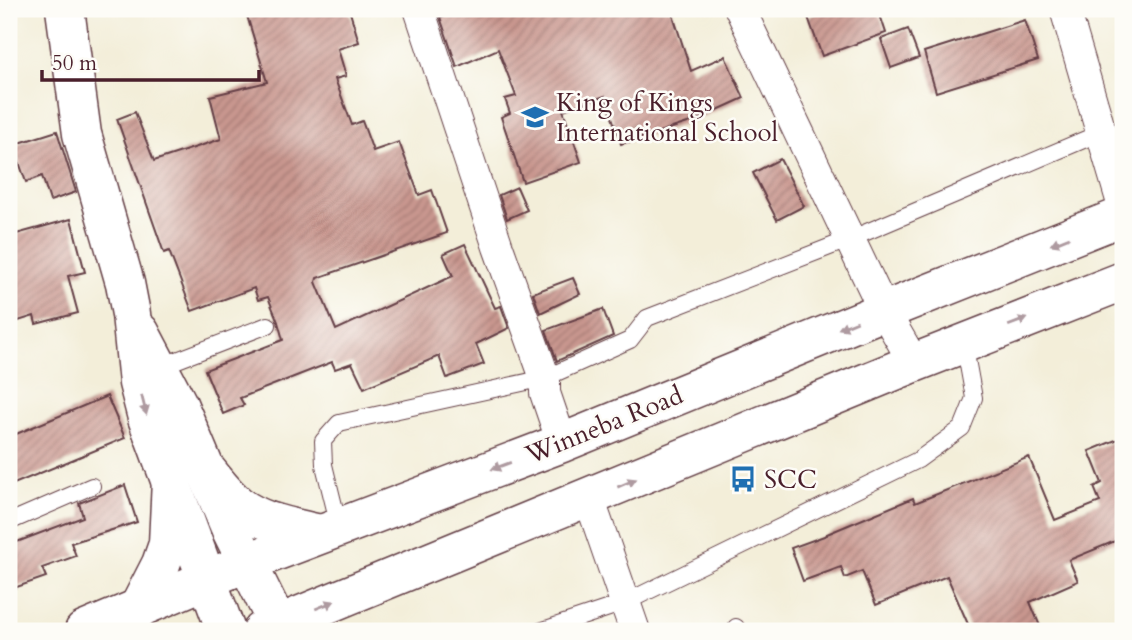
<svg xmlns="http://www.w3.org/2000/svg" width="1132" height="640" font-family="Cardo,serif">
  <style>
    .building { fill: url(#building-hatch) }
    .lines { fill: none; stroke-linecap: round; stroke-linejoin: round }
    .lane-casing { stroke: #633e45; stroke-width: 18 }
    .street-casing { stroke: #633e45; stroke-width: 32 }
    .secondary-casing { stroke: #633e45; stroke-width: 41 }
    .highway-casing { stroke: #633e45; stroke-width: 41 }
    .lane { stroke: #fff; stroke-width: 16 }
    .street { stroke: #fff; stroke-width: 30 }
    .secondary { stroke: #fff; stroke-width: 38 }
    .highway { stroke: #fff; stroke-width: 38 }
    .oneway { fill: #ae9aa0 }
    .labels { text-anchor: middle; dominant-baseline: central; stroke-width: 5; stroke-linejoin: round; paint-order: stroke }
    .poi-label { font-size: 26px; fill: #4a1f2b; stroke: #fdfcf7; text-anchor: start }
    .street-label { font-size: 26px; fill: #4a1f2b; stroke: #fdfcf7 }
  </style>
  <defs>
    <pattern id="building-hatch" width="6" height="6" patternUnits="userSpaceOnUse" patternTransform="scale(1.75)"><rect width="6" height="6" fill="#c9978f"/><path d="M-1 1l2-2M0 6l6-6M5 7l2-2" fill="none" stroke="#a57b75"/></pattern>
  </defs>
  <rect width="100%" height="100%" fill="#fdfcf7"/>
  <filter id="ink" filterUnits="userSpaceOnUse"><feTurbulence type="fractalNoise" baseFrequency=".0143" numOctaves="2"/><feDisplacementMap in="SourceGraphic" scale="14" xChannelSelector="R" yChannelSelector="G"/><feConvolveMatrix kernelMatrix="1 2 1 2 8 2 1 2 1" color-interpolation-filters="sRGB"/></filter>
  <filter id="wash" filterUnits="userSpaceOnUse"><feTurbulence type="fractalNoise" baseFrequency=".00686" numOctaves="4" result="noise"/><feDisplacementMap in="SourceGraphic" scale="28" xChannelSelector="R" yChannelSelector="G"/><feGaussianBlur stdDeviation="1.57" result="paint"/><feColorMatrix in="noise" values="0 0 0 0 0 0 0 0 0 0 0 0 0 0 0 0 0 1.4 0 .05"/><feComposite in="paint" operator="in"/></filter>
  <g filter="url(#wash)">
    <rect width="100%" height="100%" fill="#f3eed9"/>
    <g id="blocks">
      <!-- building -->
      <g class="building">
        <path d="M245 9H349L359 42 338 49 346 76 335 79 352 125 362 121 373 151 399 142 419 195 432 190 447 233 317 278 316 282 336 330 453 276 443 254 465 244 495 308 501 306 509 328 476 344 484 364 447 378 439 356 364 388 352 363 335 369 332 362 240 398 244 405 223 414 205 370 283 340 278 322 268 297 258 300 254 288 192 311 169 251 164 253 117 119 135 112 154 161 221 139 210 96 267 82Z"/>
        <path d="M460 9H671L691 71 725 56 744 98 691 122 621 144 605 96 563 110 581 162 523 182 501 117 510 113 505 99 516 96 498 49 457 67 440 17Z"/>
        <path d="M827 9H878L886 33 822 56 808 17Z"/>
        <path d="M1025 20 1038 60 936 92 924 52Z"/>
        <path d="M908 29 919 58 891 68 881 39Z"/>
        <path d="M57 131 76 192 50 201 42 176 26 182 13 145Z"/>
        <path d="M780 159 804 206 777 220 753 173Z"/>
        <path d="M517 187 527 210 507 219 499 195Z"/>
        <path d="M71 219 85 272 68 276 78 313 36 324 34 316 9 324V236Z"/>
        <path d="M573 278 580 294 540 313 533 293Z"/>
        <path d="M603 309 613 336 557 361 546 330Z"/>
        <path d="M107 396 125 438 9 486V437Z"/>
        <path d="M1123 437V558L1115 541 1069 560 1078 581 1030 602 1042 631H971L947 576 876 605 862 571 845 578 841 567 803 581 791 548 827 535V534L913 498 915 503 1029 457 1055 520 1100 502 1094 487 1102 483 1089 451Z"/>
        <path d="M125 485 137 522 71 543 76 556 42 568 46 577 14 588 9 572V545L83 517 79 503Z"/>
      </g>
    </g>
  </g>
  <g filter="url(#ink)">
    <use href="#blocks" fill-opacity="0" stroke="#633e45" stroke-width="2"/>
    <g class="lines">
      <!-- lane casing -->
      <g class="lane-casing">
        <g id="lane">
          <path d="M159 367 268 325"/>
          <path d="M9 522 92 486"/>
          <path d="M339 526 324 465 323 441 339 423 545 378 630 340 647 318 850 239 1100 133"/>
          <path d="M736 627 738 631"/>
          <path d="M540 631 624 603 918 460 962 428 974 398 964 343"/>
        </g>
      </g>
      <!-- street casing -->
      <g class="street-casing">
        <g id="street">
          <path d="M419 9 498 247 545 378V393L562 443"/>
          <path d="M740 9 884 311 914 363"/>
          <path d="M1065 9 1123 207"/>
          <path d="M589 498 635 631"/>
        </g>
      </g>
      <!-- secondary casing -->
      <g class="secondary-casing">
        <g id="secondary">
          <path d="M65 9 82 134 125 283 131 314 138 383 147 418 226 631"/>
          <path d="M140 332 178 404 231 530 278 625"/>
        </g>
      </g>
      <!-- highway casing -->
      <g class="highway-casing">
        <g id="highway">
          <path d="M201 464C213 477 224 494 238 505 261 523 292 527 320 534"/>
          <path d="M137 611 161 564 168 544 171 480"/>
          <path d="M84 631 248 562 562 443 884 311 1123 216"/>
          <path d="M262 631 914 363 1123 281"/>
        </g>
      </g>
      <!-- lane -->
      <use href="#lane" class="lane"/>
      <!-- street -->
      <use href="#street" class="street"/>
      <!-- secondary -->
      <use href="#secondary" class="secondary"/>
      <!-- highway -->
      <use href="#highway" class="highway"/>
    </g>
    <!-- one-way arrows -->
    <defs><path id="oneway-solid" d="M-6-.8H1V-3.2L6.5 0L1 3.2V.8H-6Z" transform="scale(1.75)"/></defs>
    <g class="oneway">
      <use href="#oneway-solid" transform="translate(1060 241) rotate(158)"/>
      <use href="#oneway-solid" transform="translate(1018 322) rotate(-21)"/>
      <use href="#oneway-solid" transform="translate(848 325) rotate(158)"/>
      <use href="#oneway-solid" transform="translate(144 405) rotate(76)"/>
      <use href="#oneway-solid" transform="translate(501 466) rotate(160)"/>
      <use href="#oneway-solid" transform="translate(627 483) rotate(-23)"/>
      <use href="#oneway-solid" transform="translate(325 605) rotate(-22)"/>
    </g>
  </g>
  <!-- icons -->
  <defs>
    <g id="school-bare" transform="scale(2.1)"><path d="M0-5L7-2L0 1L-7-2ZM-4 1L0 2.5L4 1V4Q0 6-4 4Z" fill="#1f6fb2" stroke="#fdfcf7" stroke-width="2.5" paint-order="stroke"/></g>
    <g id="bus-bare" transform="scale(2.1)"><path d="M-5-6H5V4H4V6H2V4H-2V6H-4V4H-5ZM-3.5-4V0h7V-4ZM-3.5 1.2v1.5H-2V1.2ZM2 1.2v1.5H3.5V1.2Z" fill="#1f6fb2" stroke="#fdfcf7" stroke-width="2.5" paint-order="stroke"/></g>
  </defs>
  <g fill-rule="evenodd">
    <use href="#school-bare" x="535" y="117"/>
    <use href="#bus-bare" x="743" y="479"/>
  </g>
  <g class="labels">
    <!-- poi labels -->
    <g class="poi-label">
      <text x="556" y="102">King of Kings<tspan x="556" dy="30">International School</tspan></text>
      <text x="764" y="479">SCC</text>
    </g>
    <!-- street labels -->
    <g class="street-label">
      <text transform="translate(604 425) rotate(-22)">Winneba Road</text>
    </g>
  </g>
  <!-- margin -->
  <rect width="1132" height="640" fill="none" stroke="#fdfcf7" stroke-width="35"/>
  <!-- scale -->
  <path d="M42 70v10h217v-10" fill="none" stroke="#4a1f2b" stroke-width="3.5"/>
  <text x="52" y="70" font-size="21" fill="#4a1f2b" stroke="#fdfcf7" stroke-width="5" paint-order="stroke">50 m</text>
</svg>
